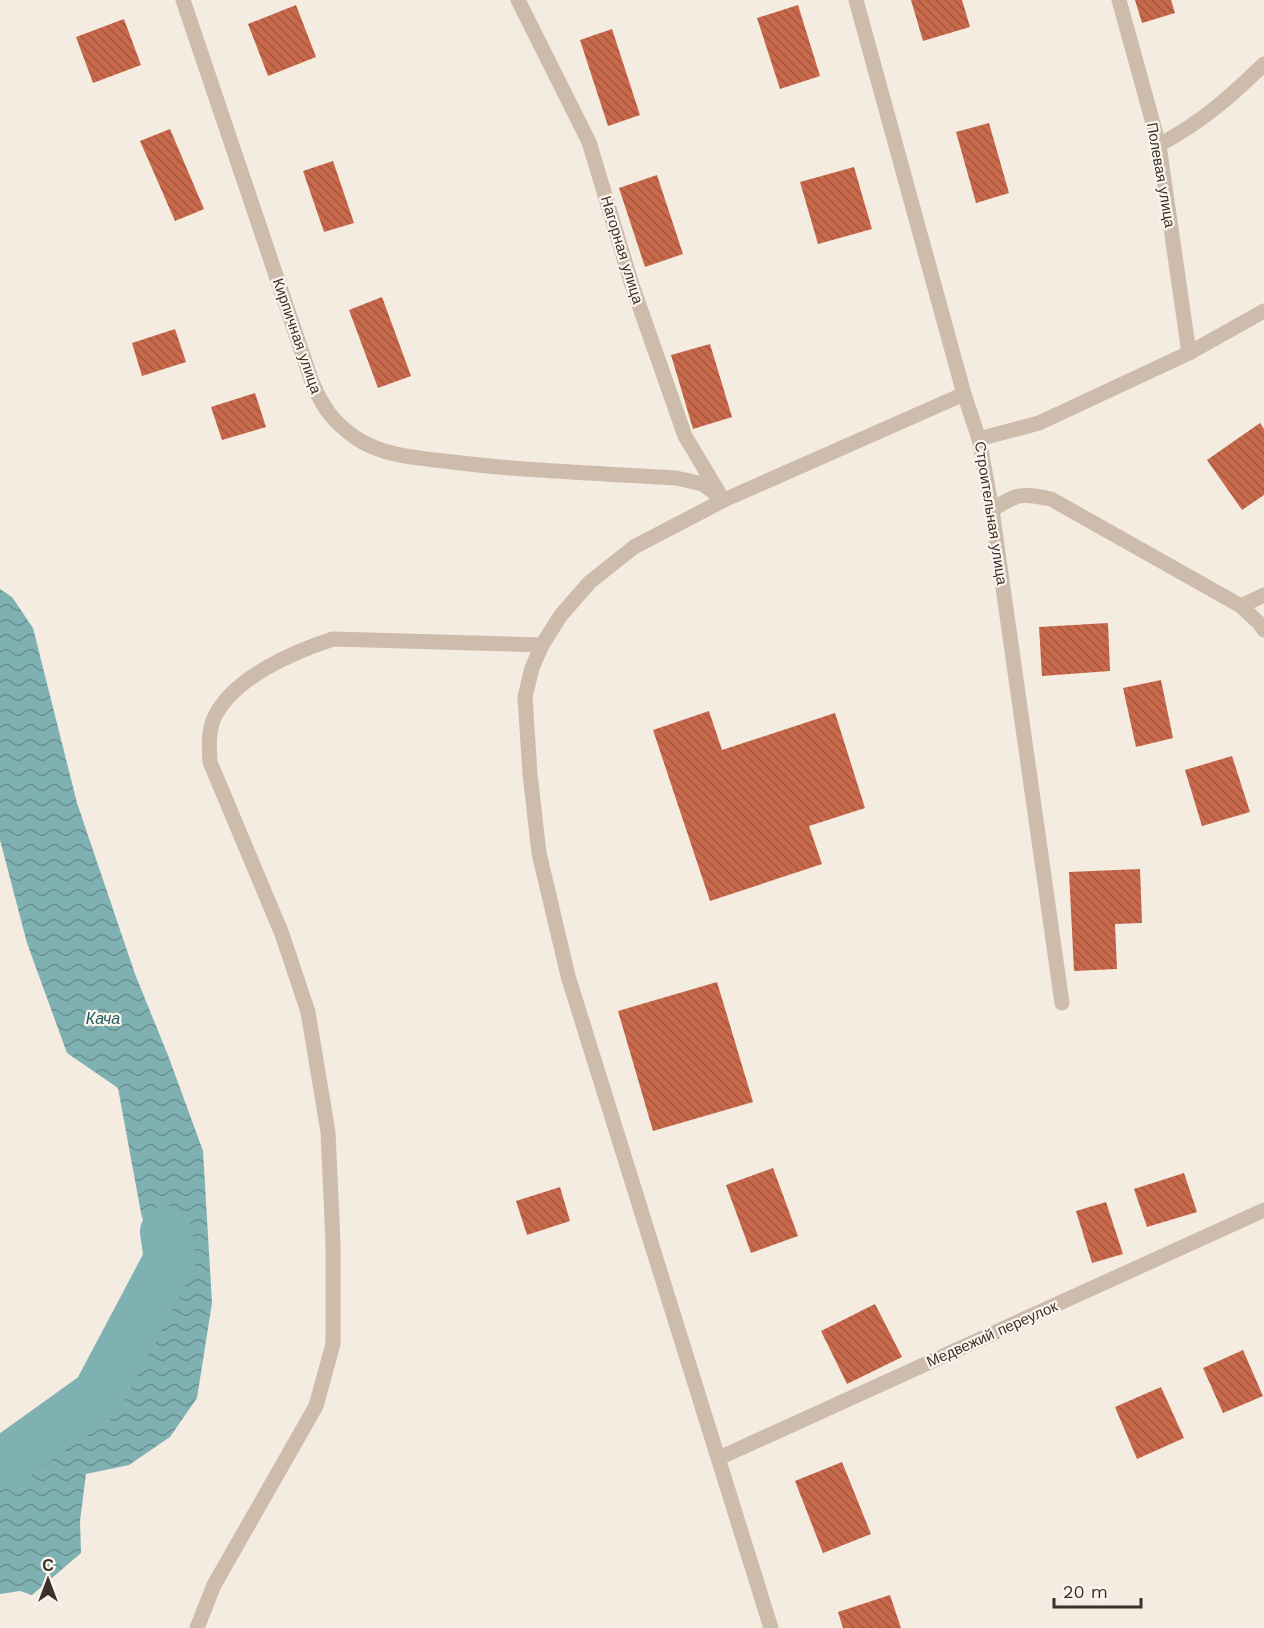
<svg xmlns="http://www.w3.org/2000/svg" width="1264" height="1628" font-family="'Work Sans',sans-serif">
  <style>
    .water { fill: url(#water-waves) }
    .lines { fill: none; stroke-linecap: round; stroke-linejoin: round }
    .river { stroke: #7fb0b2; stroke-width: 52 }
    .building { fill: url(#building-back-hatch) }
    .service { stroke: #cdbbac; stroke-width: 15 }
    .minor { stroke: #cdbbac; stroke-width: 15 }
    .labels { text-anchor: middle; dominant-baseline: central; stroke-width: 4.5; stroke-linejoin: round; paint-order: stroke }
    .street-label { font-size: 15px; fill: #3b302b; stroke: #fbf5ee }
    .water-label { font-size: 16px; font-style: italic; fill: #1f5a5e; stroke: #fbf5ee }
  </style>
  <defs>
    <pattern id="water-waves" width="16" height="10" patternUnits="userSpaceOnUse" patternTransform="scale(1.5)"><rect width="16" height="10" fill="#7fb0b2"/><path d="M0 5q4-4 8 0t8 0" fill="none" stroke="#699091"/></pattern>
    <pattern id="building-back-hatch" width="6" height="6" patternUnits="userSpaceOnUse" patternTransform="scale(1.5)"><rect width="6" height="6" fill="#c8694b"/><path d="M-1 5l2 2M0 0l6 6M5-1l2 2" fill="none" stroke="#a4573f"/></pattern>
  </defs>
  <rect width="100%" height="100%" fill="#f4ebe1"/>
  <!-- water -->
  <path class="water" d="M0 589 12 597 33 628 77 803 135 974 169 1058 203 1151 212 1303 197 1398 170 1437 129 1465 86 1474 80 1521 81 1553 32 1595 20 1591 0 1594V1463L23 1461 61 1449 118 1400 145 1337 153 1258 141 1213 118 1088 67 1053 27 943 0 840Z"/>
  <g class="lines">
    <!-- river -->
    <path class="river" d="M0 1461 10 1458 98 1395 170 1259 166 1232"/>
  </g>
  <!-- building -->
  <g class="building">
    <path d="M911 0H962L970 27 923 41Z"/>
    <path d="M1135 0H1171L1175 13 1142 23Z"/>
    <path d="M296 5 316 57 268 76 248 24Z"/>
    <path d="M798 5 820 76 780 89 757 18Z"/>
    <path d="M124 19 141 65 93 83 76 37Z"/>
    <path d="M612 29 640 115 608 126 580 40Z"/>
    <path d="M989 123 1009 193 976 203 956 132Z"/>
    <path d="M170 129 204 209 175 221 140 141Z"/>
    <path d="M333 161 354 223 324 232 303 171Z"/>
    <path d="M854 167 872 229 818 244 800 182Z"/>
    <path d="M657 175 683 254 645 267 619 188Z"/>
    <path d="M382 297 411 376 378 388 349 310Z"/>
    <path d="M175 329 186 362 142 376 132 343Z"/>
    <path d="M710 344 732 417 693 429 671 355Z"/>
    <path d="M255 393 266 427 222 440 211 407Z"/>
    <path d="M1260 423 1264 429V495L1242 510 1207 460Z"/>
    <path d="M1108 623 1110 671 1042 676 1039 627Z"/>
    <path d="M1161 680 1173 738 1136 747 1123 688Z"/>
    <path d="M709 711 722 750 835 713 865 808 809 826 822 864 710 901 653 730Z"/>
    <path d="M1232 756 1250 812 1202 826 1185 770Z"/>
    <path d="M1140 869 1142 923 1115 924 1117 969 1074 971 1069 872Z"/>
    <path d="M717 982 753 1102 653 1131 618 1011Z"/>
    <path d="M773 1168 798 1236 751 1253 726 1185Z"/>
    <path d="M1184 1173 1197 1212 1147 1227 1134 1189Z"/>
    <path d="M560 1187 570 1221 527 1235 516 1201Z"/>
    <path d="M1106 1202 1123 1254 1092 1263 1076 1211Z"/>
    <path d="M875 1304 902 1357 847 1384 821 1331Z"/>
    <path d="M1243 1350 1263 1396 1223 1413 1203 1368Z"/>
    <path d="M1161 1387 1184 1438 1137 1459 1115 1407Z"/>
    <path d="M842 1462 871 1534 823 1553 795 1481Z"/>
    <path d="M890 1595 901 1628H843L838 1612Z"/>
  </g>
  <g class="lines">
    <!-- service -->
    <g class="service">
      <path d="M1119 0 1159 145 1189 353"/>
      <path d="M1159 145C1203 121 1229 98 1264 64"/>
      <path d="M1241 606 1264 595"/>
      <path d="M197 1628 214 1585 316 1406 333 1344V1242L328 1132 308 1012 282 934 210 762C209 747 208 730 215 716 235 677 293 652 333 639L542 645"/>
    </g>
    <!-- minor -->
    <g class="minor">
      <path d="M183 0 312 382C323 408 333 422 356 438 381 455 415 458 444 461 521 471 598 473 676 478L703 484 724 500"/>
      <path d="M518 0 589 142 632 285 685 436 719 493"/>
      <path d="M856 0 964 394 979 439 992 510 1062 1003"/>
      <path d="M979 439 1039 423 1189 353 1264 311"/>
      <path d="M992 510C1018 493 1021 493 1051 499L1241 606 1259 623 1264 630"/>
      <path d="M719 1458 1264 1210"/>
      <path d="M771 1628 568 976 539 853 530 774 525 697 532 668 542 645 561 615 590 582 634 547 724 500 964 394"/>
    </g>
  </g>
  <g class="labels">
    <!-- street labels -->
    <g class="street-label">
      <text transform="translate(1161 175) rotate(80)">Полевая улица</text>
      <text transform="translate(622 250) rotate(73)">Нагорная улица</text>
      <text transform="translate(297 336) rotate(71)">Кирпичная улица</text>
      <text transform="translate(991 513) rotate(81)">Строительная улица</text>
      <text transform="translate(992 1334) rotate(-24)">Медвежий переулок</text>
    </g>
    <!-- water labels -->
    <g class="water-label">
      <text x="103" y="1018">Кача</text>
    </g>
  </g>
  <!-- north arrow -->
  <g transform="translate(48 1580)" stroke="#fbf5ee" stroke-width="4.5" paint-order="stroke">
  <path d="M0-4.5L10 22L0 15L-10 22Z" fill="#3b302b"/>
  <text y="-9" font-size="16" font-weight="bold" text-anchor="middle" fill="#3b302b">С</text>
  </g>
  <!-- scale -->
  <path d="M1054 1598v9h87v-9" fill="none" stroke="#3b302b" stroke-width="3"/>
  <text x="1063" y="1598" font-size="18" fill="#3b302b" stroke="#fbf5ee" stroke-width="4.5" paint-order="stroke">20 m</text>
</svg>
